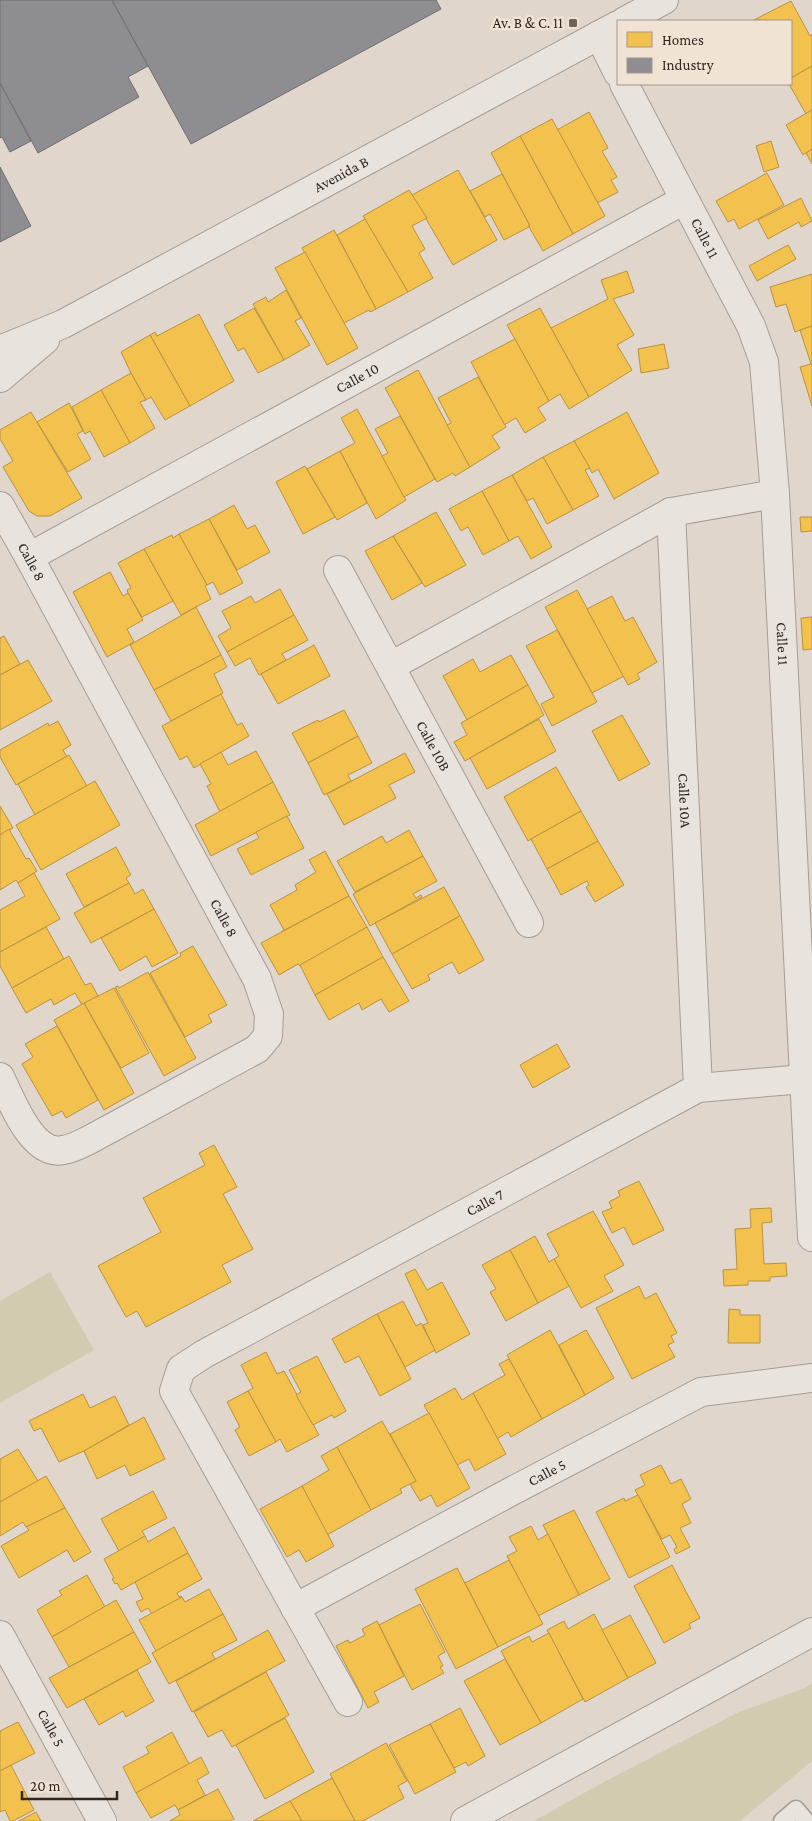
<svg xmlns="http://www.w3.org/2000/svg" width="812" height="1821" font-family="'Crimson Pro',serif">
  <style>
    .green { fill: #d1cbb0 }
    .homes { fill: #f2c14e; stroke: #b89240 }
    .industry { fill: #8d8d92; stroke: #726e70 }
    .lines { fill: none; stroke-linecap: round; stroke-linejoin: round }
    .service-casing { stroke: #a59c95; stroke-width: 19 }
    .minor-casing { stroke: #a59c95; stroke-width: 30 }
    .service { stroke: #e8e3dd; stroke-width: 16 }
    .minor { stroke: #e8e3dd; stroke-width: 28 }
    .poi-dot { fill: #6f635c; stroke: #f0e3d3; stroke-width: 2 }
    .labels { text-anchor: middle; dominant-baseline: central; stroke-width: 5; stroke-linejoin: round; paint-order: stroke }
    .poi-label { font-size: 15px; fill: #32251f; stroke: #f0e3d3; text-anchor: end }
    .street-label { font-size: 15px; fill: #32251f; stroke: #f0e3d3 }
  </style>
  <rect width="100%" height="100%" fill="#e0d6cc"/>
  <!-- green -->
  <g class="green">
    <path d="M50 1272 94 1350 0 1403V1301Z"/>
    <path d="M812 1683V1761L740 1821H534L602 1783 739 1712 805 1688Z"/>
  </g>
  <!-- homes -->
  <g class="homes">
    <path d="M791 1 810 36 812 34V66L791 78V21L754 20Z"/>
    <path d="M812 66V110L806 114 789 84H791V78Z"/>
    <path d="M812 110V149L803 155 786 125Z"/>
    <path d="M589 112 608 148 602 151 617 177 611 180 618 192 597 203 557 130Z"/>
    <path d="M552 119 605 216 573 234 520 136Z"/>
    <path d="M520 136 573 234 543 251 529 227V224L491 153Z"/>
    <path d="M771 141 779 167 764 172 756 146Z"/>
    <path d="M812 149V164L806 153 805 154Z"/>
    <path d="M458 170 497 240 453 265 412 195Z"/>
    <path d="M767 173 784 205 739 229 734 219 728 222 716 201Z"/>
    <path d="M502 174 529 224V227L504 240 490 214 485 217 470 191Z"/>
    <path d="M409 190 427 218 412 226 425 249 419 253 433 278 408 292 363 216Z"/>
    <path d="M801 198 812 221 801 227 799 222 768 239 758 220Z"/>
    <path d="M365 219 408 292 376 309 337 235Z"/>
    <path d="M334 230 376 309 370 312 369 310 344 323 302 248Z"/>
    <path d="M788 245 796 259 757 281 749 266Z"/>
    <path d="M305 252 358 348 327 365 275 268Z"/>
    <path d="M627 271 634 292 613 299 634 335 617 345 632 370 589 397 551 328 608 299 601 280Z"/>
    <path d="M812 274V326L795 332 786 304 776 307 770 287Z"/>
    <path d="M286 290 301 318 295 321 310 345 284 360 253 304 266 297 268 302Z"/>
    <path d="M254 308 284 360 258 373 244 348 238 351 224 325Z"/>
    <path d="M540 308 589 397 569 409 560 394 549 401 507 325Z"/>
    <path d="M199 314 234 381 190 406 150 335 155 332 157 336Z"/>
    <path d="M812 326V364H811L800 330Z"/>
    <path d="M150 335 190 406 165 420 151 397 146 400 131 373 121 352Z"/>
    <path d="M515 339 549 401 538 408 546 420 525 433 516 418 504 425 471 362Z"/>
    <path d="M664 344 669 368 641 373 638 349Z"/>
    <path d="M811 364H812V406L800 367Z"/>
    <path d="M418 370 470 467 455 476 453 473 437 482 385 388Z"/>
    <path d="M131 373 146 400 140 402 155 428 130 443 101 390Z"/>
    <path d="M478 377 506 427 492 436 500 448 470 467 447 425 451 423 438 398Z"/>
    <path d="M101 390 130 443 104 457 90 431 85 434 72 407Z"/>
    <path d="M69 403 83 431 77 434 91 459 68 472 37 422Z"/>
    <path d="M357 409 406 500 376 519 340 451 355 443 341 418Z"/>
    <path d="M31 412 82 498 50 516H37L29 511 3 467 13 461 0 439V430Z"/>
    <path d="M627 412 659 473 614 499 598 469 592 473 574 441Z"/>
    <path d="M400 416 435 479 404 497 382 456 388 453 375 429Z"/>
    <path d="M574 441 590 468 585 470 599 496 573 510 543 457Z"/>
    <path d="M340 451 367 503 337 520 307 469Z"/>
    <path d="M543 457 573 510 547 524 533 498 527 501 512 475Z"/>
    <path d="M305 466 335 517 303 534 276 482Z"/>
    <path d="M512 475 552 547 531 559 518 536 509 541 482 491Z"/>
    <path d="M482 491 509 541 483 555 468 527 461 531 449 509Z"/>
    <path d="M234 505 247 529 255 525 270 552 237 570 209 519Z"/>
    <path d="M436 512 466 565 425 587 393 536Z"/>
    <path d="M800 517H812V531L801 532Z"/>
    <path d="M209 519 243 583 220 595 213 582 207 585 179 534Z"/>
    <path d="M179 534 207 585 205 586 211 599 181 615 144 549 172 535 173 538Z"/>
    <path d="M393 536 422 583 392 600 365 551Z"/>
    <path d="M144 549 173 601 142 617 128 593 127 590 131 588 118 563Z"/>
    <path d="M110 572 123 596 128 593 143 620 127 629 134 642 107 657 73 592Z"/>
    <path d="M280 589 294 615 227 652 218 636 231 628 222 611 251 596 255 603Z"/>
    <path d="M577 590 624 676 592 693 545 607Z"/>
    <path d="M612 596 625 621 633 617 657 662 637 674 640 679 628 685 587 609Z"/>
    <path d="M196 607 221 655 154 690 130 645Z"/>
    <path d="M294 615 308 640 282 654 286 660 259 675 250 658 235 666 227 652Z"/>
    <path d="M812 617V649L803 650 801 618Z"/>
    <path d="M557 630 597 702 552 726 541 704 554 697 526 646Z"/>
    <path d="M4 636 20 664 0 675V638Z"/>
    <path d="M314 645 330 676 278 704 261 674Z"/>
    <path d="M221 655 227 667 214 674 223 693 171 721 154 690Z"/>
    <path d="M511 655 528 685 467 720 443 676 473 659 480 672Z"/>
    <path d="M28 660 52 701 0 730V675Z"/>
    <path d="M528 685 544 715 465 761 454 742 467 735 461 723Z"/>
    <path d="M221 694 237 725 242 723 249 736 194 768 187 756 180 760 162 726Z"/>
    <path d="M344 710 358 736 308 763 292 733 318 720 319 722Z"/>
    <path d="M622 715 650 764 619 781 592 731Z"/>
    <path d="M539 719 556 751 487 789 470 758Z"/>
    <path d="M58 721 71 745 63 750 67 757 16 785 0 757V750L48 723 49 726Z"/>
    <path d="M358 736 372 763 348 775 351 781 324 795 308 763Z"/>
    <path d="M256 751 273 782 220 812 207 786 211 784 200 764 221 752 228 765Z"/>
    <path d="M405 753 415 772 389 785 396 798 344 825 327 794Z"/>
    <path d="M69 755 87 786 35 815 18 784Z"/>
    <path d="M556 767 581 811 528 841 504 797Z"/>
    <path d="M95 781 120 825 41 870 16 825Z"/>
    <path d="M273 782 290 815 211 856 195 825Z"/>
    <path d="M0 806 13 828 0 835Z"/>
    <path d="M581 811 598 841 547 869 531 839Z"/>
    <path d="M287 816 304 848 251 875 237 849 259 838 256 832Z"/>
    <path d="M9 829 26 859 29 858 37 871 18 883 16 880 0 890V835Z"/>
    <path d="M409 830 423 856 355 892 337 861 382 836 386 843Z"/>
    <path d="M598 841 624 885 595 902 586 887 589 885 587 881 561 895 547 869Z"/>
    <path d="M116 847 131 875 126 878 129 883 84 907 66 874Z"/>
    <path d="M325 851 349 896 281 932 284 930 270 905 297 890 295 885 316 872 309 860Z"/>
    <path d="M423 856 437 881 413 894 416 898 421 895 422 897 370 926 353 894Z"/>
    <path d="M34 873 60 919 0 952V910L25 896 18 883Z"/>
    <path d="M129 883 135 894 143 889 154 909 91 943 74 913Z"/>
    <path d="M444 887 460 916 392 954 375 923Z"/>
    <path d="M349 896 367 927 300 966 298 964 279 975 261 943Z"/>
    <path d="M154 909 178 953 152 967 146 956 120 971 101 938Z"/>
    <path d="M460 916 484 960 459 974 452 962 428 975 430 980 412 989 392 954Z"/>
    <path d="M46 927 64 959 12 988 0 966V952Z"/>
    <path d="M367 927 383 957 315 995 300 965Z"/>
    <path d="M193 946 227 1005 208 1015 212 1022 185 1037 150 973 181 956 180 953Z"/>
    <path d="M69 956 85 985 91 983 98 996 82 1005 75 993 54 1005 51 999 26 1013 12 988Z"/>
    <path d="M383 957 409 1001 389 1012 381 999 362 1010 359 1003 329 1020 315 995Z"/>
    <path d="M148 972 196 1058 164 1076 115 987 118 986 119 988Z"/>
    <path d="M114 988 149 1053 121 1068 84 1003Z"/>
    <path d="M84 1003 134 1093 104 1110 54 1020Z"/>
    <path d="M57 1026 98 1100 66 1118 62 1111 52 1116 22 1064 33 1057 25 1044Z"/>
    <path d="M557 1044 570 1067 533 1088 520 1065Z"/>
    <path d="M214 1145 237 1187 223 1194 253 1249 222 1265 231 1282 146 1327 137 1311 126 1317 98 1266 161 1232 143 1198 205 1165 199 1153Z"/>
    <path d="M639 1181 664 1230 633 1245 624 1227 612 1233 602 1212 612 1208 609 1202 620 1196 618 1191Z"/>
    <path d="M771 1208 772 1222 762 1223 764 1264 786 1263 787 1276 770 1277V1281H748V1285L724 1286 723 1270 737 1269 735 1229 751 1228 750 1209Z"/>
    <path d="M593 1211 624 1265 604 1276 613 1291 581 1308 554 1259 559 1256 547 1234Z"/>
    <path d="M535 1236 549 1262 554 1259 569 1286 538 1303 510 1250Z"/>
    <path d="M510 1250 538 1303 506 1321 490 1292 496 1289 482 1265Z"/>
    <path d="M415 1269 427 1290 442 1282 470 1334 436 1353 423 1325 428 1323 405 1274Z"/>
    <path d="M639 1286 645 1299 656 1293 677 1333 671 1336 674 1342 668 1345 675 1357 632 1379 596 1308Z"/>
    <path d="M403 1301 416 1326 421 1323 435 1350 405 1367 377 1314Z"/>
    <path d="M729 1309 740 1310V1315H760V1343H728Z"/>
    <path d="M377 1314 411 1379 380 1396 359 1356 345 1363 332 1339Z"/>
    <path d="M550 1330 585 1395 542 1419 507 1355Z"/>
    <path d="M586 1330 614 1378 585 1395 559 1345Z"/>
    <path d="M266 1352 277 1374 284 1371 319 1435 287 1452 280 1439 276 1442 248 1391 253 1388 241 1365Z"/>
    <path d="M317 1356 346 1411 334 1418 332 1415 313 1425 296 1395 301 1392 289 1370Z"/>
    <path d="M509 1359 542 1419 511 1437 508 1432 497 1439 473 1393 505 1375 499 1364Z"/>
    <path d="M455 1388 462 1400 473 1393 506 1454 475 1471 469 1459 457 1465 424 1405Z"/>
    <path d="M248 1391 276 1442 249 1456 235 1430 240 1427 227 1402Z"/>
    <path d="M83 1394 90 1408 115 1396 129 1425 84 1451 59 1462 41 1428 34 1431 29 1421Z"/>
    <path d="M429 1413 470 1488 437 1507 431 1495 420 1501 410 1484 416 1481 390 1434Z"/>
    <path d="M144 1417 165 1459 130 1476 125 1465 97 1479 84 1451Z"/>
    <path d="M382 1421 416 1481 400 1489 402 1493 371 1510 337 1447Z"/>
    <path d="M337 1447 371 1510 327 1535 302 1486 329 1470 321 1456Z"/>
    <path d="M18 1449 38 1481 0 1502V1459Z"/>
    <path d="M661 1465 671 1484 681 1479 691 1499 682 1504 691 1523 680 1528 690 1547 676 1554 674 1549 677 1547 670 1535 662 1539 635 1490 645 1485 640 1475Z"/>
    <path d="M46 1476 65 1508 26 1527 23 1522 0 1536V1502Z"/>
    <path d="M302 1486 334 1546 306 1562 299 1550 287 1557 260 1509Z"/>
    <path d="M153 1491 167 1518 142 1531 145 1536 119 1551 101 1519Z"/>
    <path d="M638 1495 670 1557 629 1578 596 1512 624 1498 625 1501Z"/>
    <path d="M65 1508 91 1552 74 1562 67 1550 19 1578 1 1546 29 1530 26 1527Z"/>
    <path d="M574 1510 610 1579 579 1595 543 1525Z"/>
    <path d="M531 1526 538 1540 548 1534 579 1595 538 1616 507 1556 517 1551 509 1537Z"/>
    <path d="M174 1527 188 1553 121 1590 117 1583 115 1584 112 1579 114 1578 104 1559 145 1536 148 1542Z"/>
    <path d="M188 1553 202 1579 177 1593 179 1597 181 1596 182 1597 173 1603 152 1614 148 1608 141 1612 136 1602 143 1599 135 1582Z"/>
    <path d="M509 1560 543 1624 498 1647 465 1583Z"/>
    <path d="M672 1565 700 1618 689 1624 691 1628 664 1643 634 1586Z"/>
    <path d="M457 1568 498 1647 456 1669 415 1589Z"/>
    <path d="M87 1575 105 1607 52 1637 37 1610 62 1595 59 1591Z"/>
    <path d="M209 1589 223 1614 156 1651 139 1620 182 1597 185 1602Z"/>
    <path d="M116 1600 134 1632 69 1667 52 1637Z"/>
    <path d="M420 1604 445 1652 438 1656 443 1666 440 1667 444 1673 412 1690 379 1625Z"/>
    <path d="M223 1614 237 1640 212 1653 215 1659 169 1684 152 1653Z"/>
    <path d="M594 1614 628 1678 585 1702 547 1630 564 1621 568 1629Z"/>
    <path d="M630 1615 656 1663 628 1678 602 1630Z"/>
    <path d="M377 1621 404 1676 374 1692 379 1702 368 1708 336 1646 348 1640 350 1643 365 1635 362 1629Z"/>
    <path d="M268 1630 285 1661 192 1712 176 1681Z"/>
    <path d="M134 1632 151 1662 67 1708 49 1678Z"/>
    <path d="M549 1633 583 1699 541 1723 501 1651 529 1636 532 1642Z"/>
    <path d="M505 1659 541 1723 500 1745 464 1681Z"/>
    <path d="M137 1670 154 1701 126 1717 123 1711 99 1725 84 1699Z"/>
    <path d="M266 1672 289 1715 232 1747 222 1730 208 1737 194 1712Z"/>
    <path d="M460 1708 485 1756 468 1766 466 1762 454 1768 430 1724Z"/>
    <path d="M285 1718 314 1772 265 1799 236 1745Z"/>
    <path d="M18 1722 35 1753 0 1771V1731Z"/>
    <path d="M430 1724 456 1772 415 1794 389 1745Z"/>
    <path d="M172 1732 189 1764 136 1793 123 1767 149 1753 146 1747Z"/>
    <path d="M386 1743 407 1781 398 1786 404 1798 363 1821H355L330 1774Z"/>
    <path d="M201 1757 209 1773 197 1780 205 1795 178 1810 175 1805 151 1818 136 1793Z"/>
    <path d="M11 1765 34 1810 13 1821H10L5 1810 0 1812V1771Z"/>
    <path d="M332 1778 355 1821H302L290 1801Z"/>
    <path d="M218 1789 234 1819 230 1821H170L180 1815 178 1810Z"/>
    <path d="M290 1801 302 1821H253L288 1802Z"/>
    <path d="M36 1812 41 1821H19Z"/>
  </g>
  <!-- industry -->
  <g class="industry">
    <path d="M0 0H112L148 66 128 77 139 97 38 153 0 83Z"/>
    <path d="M112 0H436L441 9 191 144Z"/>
    <path d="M0 83 31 141 10 152 2 137 0 138Z"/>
    <path d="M0 167 31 226 0 242Z"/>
  </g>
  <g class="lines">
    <!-- service casing -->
    <g class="service-casing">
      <path id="service" d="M782 1821 796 1809 806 1821"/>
    </g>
    <!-- minor casing -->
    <g class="minor-casing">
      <g id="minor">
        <path d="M625 21 664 0"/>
        <path d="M599 35 618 73"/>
        <path id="s1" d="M624 84 751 326 764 362 775 494 812 1237"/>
        <path id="s2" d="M0 350 63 324 618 25"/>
        <path d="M0 378 45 340"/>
        <path id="s3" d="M0 506 29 557 257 979 269 1014 268 1036 257 1049 89 1140C81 1144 72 1149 63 1150 32 1157 11 1099 0 1077"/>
        <path id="s4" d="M671 512 698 1088"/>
        <path id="s5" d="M29 557 684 200"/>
        <path id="s6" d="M338 570 529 923"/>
        <path d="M391 666 671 512 775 494"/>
        <path id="s7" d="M295 1608 512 1491 701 1392 812 1378"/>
        <path id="s8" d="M0 1635 102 1821"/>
        <path id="s9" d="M348 1702 174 1391 181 1369 204 1354 698 1088 804 1079"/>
        <path d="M465 1821 812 1632"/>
      </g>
    </g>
    <!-- service -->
    <use href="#service" class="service"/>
    <!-- minor -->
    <use href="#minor" class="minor"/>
  </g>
  <!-- markers -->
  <rect class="poi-dot" x="568" y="18" width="10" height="10" rx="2.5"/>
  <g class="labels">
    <!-- poi labels -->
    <g class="poi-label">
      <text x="563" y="23">Av. B &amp; C. 11</text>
    </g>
    <!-- street labels -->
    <g class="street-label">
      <text stroke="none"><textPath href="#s2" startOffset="384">Avenida B</textPath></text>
      <text stroke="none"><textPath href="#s1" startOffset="174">Calle 11</textPath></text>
      <text stroke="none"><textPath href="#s5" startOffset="374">Calle 10</textPath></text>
      <text stroke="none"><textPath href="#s3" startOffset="64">Calle 8</textPath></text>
      <text stroke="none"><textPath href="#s1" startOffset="594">Calle 11</textPath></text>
      <text stroke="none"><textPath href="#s6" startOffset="200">Calle 10B</textPath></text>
      <text stroke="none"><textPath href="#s4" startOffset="289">Calle 10A</textPath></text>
      <text stroke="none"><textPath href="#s3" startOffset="469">Calle 8</textPath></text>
      <text stroke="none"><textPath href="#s9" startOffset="726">Calle 7</textPath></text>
      <text stroke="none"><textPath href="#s7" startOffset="286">Calle 5</textPath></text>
      <text stroke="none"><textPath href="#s8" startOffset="106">Calle 5</textPath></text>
    </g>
  </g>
  <!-- legend -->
  <rect x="617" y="20" width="175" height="65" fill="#f0e3d3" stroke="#a4978b"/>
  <rect x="627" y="32" width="25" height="15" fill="#f2c14e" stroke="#a4978b"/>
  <text x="662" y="45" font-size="15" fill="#32251f">Homes</text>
  <rect x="627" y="58" width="25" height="15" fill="#8d8d92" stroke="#a4978b"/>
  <text x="662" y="70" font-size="15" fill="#32251f">Industry</text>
  <!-- scale -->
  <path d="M22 1791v8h95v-8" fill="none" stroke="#32251f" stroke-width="2.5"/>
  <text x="30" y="1791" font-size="15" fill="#32251f" stroke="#f0e3d3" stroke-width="4" paint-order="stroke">20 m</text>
</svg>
